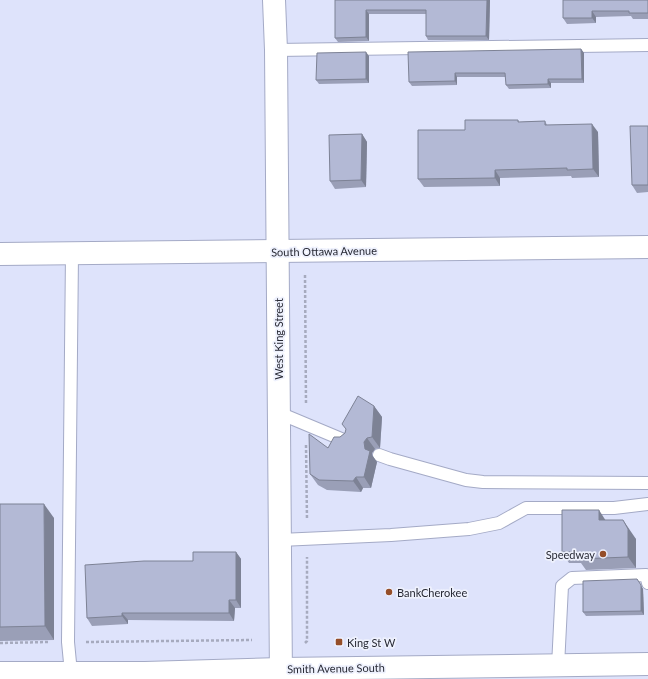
<svg xmlns="http://www.w3.org/2000/svg" width="648" height="679" font-family="Lato,sans-serif">
  <style>
    .lines { fill: none; stroke-linecap: round; stroke-linejoin: round }
    .lane-casing { stroke: #a4aac6; stroke-width: 14 }
    .street-casing { stroke: #a4aac6; stroke-width: 24 }
    .secondary-casing { stroke: #a4aac6; stroke-width: 24 }
    .path { stroke: #a6aabe; stroke-width: 2.5; stroke-dasharray: 3 2; stroke-linecap: butt }
    .lane { stroke: #fff; stroke-width: 12 }
    .street { stroke: #fff; stroke-width: 22 }
    .secondary { stroke: #fff; stroke-width: 22 }
    .wall { fill: #9a9fb7 }
    .shaded-wall { fill: #7d8295 }
    .building { fill: #b3b9d5; stroke: #7d8295 }
    .poi-dot { fill: #954e29; stroke: #eef1fd; stroke-width: 1.5 }
    .labels { text-anchor: middle; dominant-baseline: central; stroke-width: 3.5; stroke-linejoin: round; paint-order: stroke }
    .street-label { font-size: 11px; fill: #272934; stroke: #eef1fd }
    .poi-label { font-size: 11px; fill: #272934; stroke: #eef1fd; text-anchor: start }
  </style>
  <rect width="100%" height="100%" fill="#dee3fb"/>
  <g class="lines">
    <!-- lane casing -->
    <g class="lane-casing">
      <g id="lane">
        <path d="M276 50 648 45"/>
        <path d="M279 413 346 441"/>
        <path d="M379 455 390 459 466 480 483 482 648 483"/>
        <path d="M280 540 391 535 469 529 499 523 526 508H614L648 504"/>
        <path d="M558 666 562 586 572 578 646 575 648 583"/>
        <path d="M71 673 68 642 72 254"/>
      </g>
    </g>
    <!-- street casing -->
    <g class="street-casing">
      <g id="street">
        <path d="M274 0 276 50 281 679"/>
        <path d="M0 254 648 247"/>
      </g>
    </g>
    <!-- secondary casing -->
    <g class="secondary-casing">
      <path id="secondary" d="M0 673H145L281 669 648 664"/>
    </g>
    <!-- path -->
    <g class="path">
      <path d="M305 275 306 404"/>
      <path d="M306 445 307 520"/>
      <path d="M86 642 252 640"/>
      <path d="M0 643 49 642"/>
      <path d="M305 643 307 641V557"/>
    </g>
    <!-- lane -->
    <use href="#lane" class="lane"/>
    <!-- street -->
    <use href="#street" class="street"/>
    <!-- secondary -->
    <use href="#secondary" class="secondary"/>
  </g>
  <!-- wall -->
  <g class="wall">
    <path d="M335 0H490L489 40H428L426 36V14H369V41L338 42 335 38Z"/>
    <path d="M563 0H648V19H633L631 16 596 17V23L567 24 563 18Z"/>
    <path d="M581 49 584 53V83H551V88L509 89 506 85V77H457V85L412 86 409 82Z"/>
    <path d="M369 56V83L319 84 316 80Z"/>
    <path d="M518 120 519 122 545 121 547 125 598 132 599 177 572 178 571 176 500 178V186L424 187 418 179 465 130Z"/>
    <path d="M648 126V192L637 193 632 185Z"/>
    <path d="M362 134 367 142 366 187 335 189 330 181Z"/>
    <path d="M374 406 382 417 380 448 375 449 372 453V455L377 462 371 488H363L361 492 327 490 318 485 310 474 328 448 345 433Z"/>
    <path d="M0 504 54 518V640L0 641Z"/>
    <path d="M606 520 636 539V568L586 570 581 563H569L562 552Z"/>
    <path d="M236 552 241 559V608H235L234 621 128 620V624L92 626 87 618 193 561Z"/>
    <path d="M637 579 643 589 644 615 586 616 583 612Z"/>
  </g>
  <!-- shaded-wall -->
  <g class="shaded-wall">
    <path d="M487 0H490L489 40 486 36Z"/>
    <path d="M366 10 369 14V41L366 37Z"/>
    <path d="M592 11 596 17V23L592 18Z"/>
    <path d="M581 49 584 53V83L582 79Z"/>
    <path d="M366 52 369 56V83L366 79Z"/>
    <path d="M455 73 457 77V85L455 81Z"/>
    <path d="M548 79 551 83V88L548 84Z"/>
    <path d="M592 124 598 132 599 177 593 169Z"/>
    <path d="M362 134 367 142 366 187 361 180Z"/>
    <path d="M495 170 500 178V186L495 178Z"/>
    <path d="M374 406 382 417 380 448 372 437Z"/>
    <path d="M367 438 375 449 372 453V455L377 462 371 488 364 477 365 449 364 442Z"/>
    <path d="M356 477 363 488 361 492 353 481Z"/>
    <path d="M44 504 54 518V640L45 626Z"/>
    <path d="M599 510 606 521 599 520Z"/>
    <path d="M623 520 636 539V568L628 557Z"/>
    <path d="M236 552 241 559V608L236 600Z"/>
    <path d="M637 579 643 589 644 615 641 611Z"/>
    <path d="M229 600 235 608 234 621 229 613Z"/>
    <path d="M122 613 128 620V624L122 616Z"/>
  </g>
  <!-- building -->
  <g class="building">
    <path d="M335 0H487L486 36H426V10H366V37L335 38Z"/>
    <path d="M563 0H648V13H629V11H592V18H563Z"/>
    <path d="M581 49 582 79H548V84L506 85 505 73H455V81L409 82 408 52Z"/>
    <path d="M366 52V79L316 80 317 53Z"/>
    <path d="M465 120H518V122L545 121V125L592 124 593 169 567 170V168L495 170V178L418 179V130H465Z"/>
    <path d="M630 126H648V185H632Z"/>
    <path d="M362 134 361 180 330 181 329 135Z"/>
    <path d="M358 396 374 406 372 437 367 438 364 442 365 449 370 451 364 477H356L353 481 319 480 310 474 309 434 328 448 334 437H340L345 433 346 429 342 424Z"/>
    <path d="M0 504H44L45 626 0 627Z"/>
    <path d="M562 510H599V520H623L628 529V557L578 559V552H562Z"/>
    <path d="M193 552H236V600H229V613H122V616L87 618 85 565 144 561H193Z"/>
    <path d="M637 579 641 585V611L583 612V581Z"/>
  </g>
  <!-- markers -->
  <g class="poi-dot">
    <circle cx="603" cy="554" r="4"/>
    <circle cx="389" cy="592" r="4"/>
    <rect x="335" y="638" width="8" height="8" rx="2"/>
  </g>
  <g class="labels">
    <!-- street labels -->
    <g class="street-label">
      <text transform="translate(324 251) rotate(-1)">South Ottawa Avenue</text>
      <text transform="translate(278 339) rotate(-90)">West King Street</text>
      <text transform="translate(336 668) rotate(-1)">Smith Avenue South</text>
    </g>
    <!-- poi labels -->
    <g class="poi-label">
      <text x="595" y="554" text-anchor="end">Speedway</text>
      <text x="397" y="592">BankCherokee</text>
      <text x="347" y="642">King St W</text>
    </g>
  </g>
</svg>
